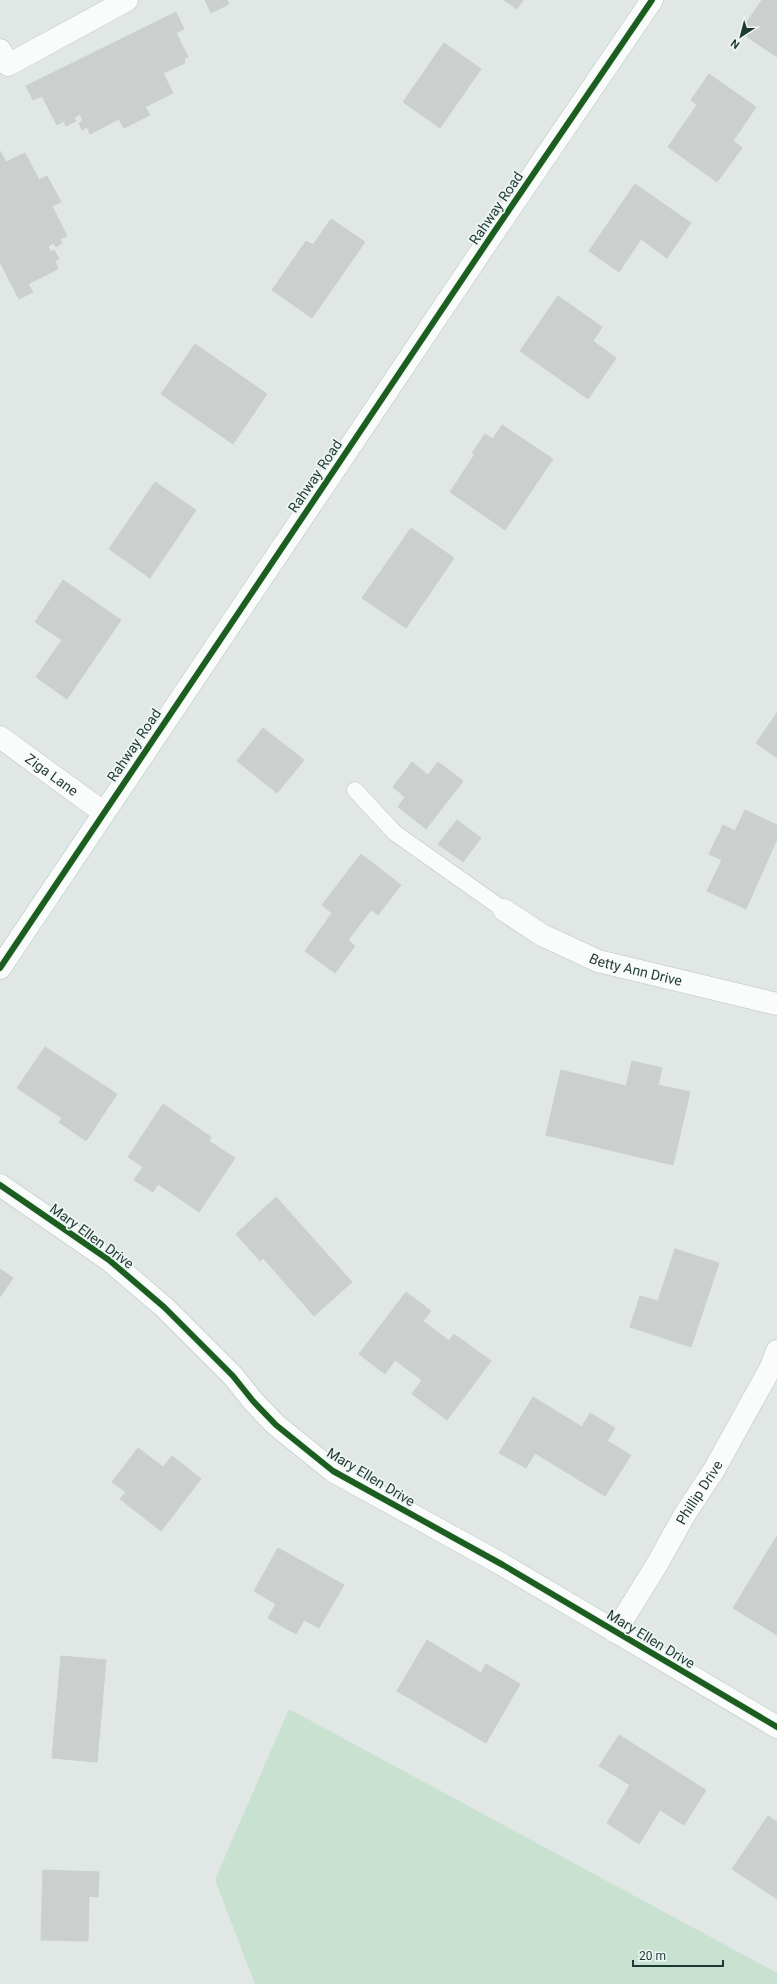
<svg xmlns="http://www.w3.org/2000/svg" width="777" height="1984" font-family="Roboto,sans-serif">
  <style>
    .green { fill: #c8e1d1 }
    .building { fill: #cbd0ce; stroke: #c9d0cd }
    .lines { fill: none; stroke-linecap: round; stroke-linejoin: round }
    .lane-casing { stroke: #bdc3c1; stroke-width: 17 }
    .street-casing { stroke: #bdc3c1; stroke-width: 23 }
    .secondary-casing { stroke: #bcc5c2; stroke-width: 23 }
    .lane { stroke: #fafbfb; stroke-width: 16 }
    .street { stroke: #fafbfb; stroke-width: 22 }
    .secondary { stroke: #fafbfb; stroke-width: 22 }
    .cycleway-casing { stroke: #eef6f3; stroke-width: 8 }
    .cycleway { stroke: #1b5e20; stroke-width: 6 }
    .labels { text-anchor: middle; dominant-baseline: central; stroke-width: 3.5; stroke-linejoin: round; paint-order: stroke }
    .street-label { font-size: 14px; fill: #1f3934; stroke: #eef6f3 }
  </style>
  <rect width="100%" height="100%" fill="#e0e7e4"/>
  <!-- green -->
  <path class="green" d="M289 1709 777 1973V1984H255L215 1880Z"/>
  <!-- building -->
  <g class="building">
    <path d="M205 0H227L229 4 211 13Z"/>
    <path d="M504 0H523L517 9Z"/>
    <path d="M762 0H777V57L740 32Z"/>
    <path d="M176 12 184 29 176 33 188 57 184 59 185 63 163 73 173 93 145 107 150 115 124 128 119 119 90 134 87 127 82 130 79 123 83 121 80 114 74 118 76 121 66 126 64 121 57 125 42 96 33 100 26 86Z"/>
    <path d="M444 43 481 69 440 128 403 102Z"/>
    <path d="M709 74 756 107 733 141 742 148 717 182 668 147 697 105 691 100Z"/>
    <path d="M0 151 6 162 25 153 39 180 47 176 61 202 52 206 67 236 60 239 62 243 56 247 54 243 48 246 50 252 54 250 59 259 55 261 58 269 28 284 33 292 19 299 0 262Z"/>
    <path d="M635 184 691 223 667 258 641 239 619 272 589 251Z"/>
    <path d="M331 219 365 242 312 318 272 290 306 241 313 245Z"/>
    <path d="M558 296 602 327 593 341 616 358 588 399 520 351Z"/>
    <path d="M195 344 267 394 233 444 161 394Z"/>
    <path d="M502 425 553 459 505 530 450 492 475 454 472 453 485 434 493 439Z"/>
    <path d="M155 482 196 510 150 578 109 549Z"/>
    <path d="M411 528 454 558 406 628 362 598Z"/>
    <path d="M63 580 121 620 67 699 36 677 62 640 35 622Z"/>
    <path d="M777 713V758L756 743Z"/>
    <path d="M263 728 304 760 277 793 237 761Z"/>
    <path d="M412 762 428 775 438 762 463 781 426 829 398 807 405 797 393 787Z"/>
    <path d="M745 810 777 825V839L746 909 707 891 722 860 709 854 723 825 735 831Z"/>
    <path d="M457 820 481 838 463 862 438 844Z"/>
    <path d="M361 854 401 885 378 915 371 910 348 940 355 946 335 973 305 951 332 913 322 905Z"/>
    <path d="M45 1047 117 1094 86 1141 59 1122 62 1118 17 1088Z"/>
    <path d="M632 1061 662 1068 658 1085 690 1092 673 1165 546 1135 561 1070 626 1086Z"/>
    <path d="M163 1104 211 1137 209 1141 235 1158 199 1212 158 1184 153 1192 134 1180 143 1167 128 1157Z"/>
    <path d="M276 1197 352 1282 314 1316 263 1258 260 1261 236 1234Z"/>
    <path d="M675 1249 719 1263 691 1347 630 1327 640 1296 658 1301Z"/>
    <path d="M0 1269 13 1278 0 1297Z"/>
    <path d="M406 1292 431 1311 423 1321 449 1341 454 1334 491 1361 447 1420 412 1394 422 1380 395 1360 385 1374 359 1354Z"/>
    <path d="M533 1397 582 1427 590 1413 615 1428 607 1441 631 1455 605 1496 535 1453 526 1468 499 1453Z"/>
    <path d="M138 1448 163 1467 172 1456 201 1479 161 1531 120 1499 126 1492 112 1482Z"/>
    <path d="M777 1536V1635L733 1608Z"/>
    <path d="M278 1548 344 1585 319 1628 304 1620 296 1634 268 1618 276 1604 254 1591Z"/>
    <path d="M427 1640 481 1673 486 1664 520 1684 486 1743 397 1691Z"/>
    <path d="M61 1656 106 1660 97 1762 52 1758Z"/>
    <path d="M619 1735 706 1790 684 1825 660 1810 639 1844 607 1823 630 1785 599 1766Z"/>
    <path d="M768 1816 777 1822V1899L732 1869Z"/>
    <path d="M43 1870 99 1872 98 1897 89 1896 88 1941 41 1940Z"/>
  </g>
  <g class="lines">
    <!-- lane casing -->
    <g class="lane-casing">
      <path id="lane" d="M355 790 395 833 504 910"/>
    </g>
    <!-- street casing -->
    <g class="street-casing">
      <g id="street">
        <path d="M0 50 8 65 127 0"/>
        <path id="s1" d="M0 737 103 812"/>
        <path id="s2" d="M504 910 542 935 598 961 777 1004"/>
        <path d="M0 1185 109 1260 164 1307 233 1376 253 1401 276 1425 333 1471 503 1565 777 1727"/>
        <path id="s3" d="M615 1632 656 1566 685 1514 714 1470 771 1367 777 1351"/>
      </g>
    </g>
    <!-- secondary casing -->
    <g class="secondary-casing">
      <path id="secondary" d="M0 968 494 232 652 0"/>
    </g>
    <!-- lane -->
    <use href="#lane" class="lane"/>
    <!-- street -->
    <use href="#street" class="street"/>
    <!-- secondary -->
    <use href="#secondary" class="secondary"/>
    <!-- cycleway casing -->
    <g class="cycleway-casing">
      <g id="cycleway">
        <path d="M0 968 494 232 652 0"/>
        <path d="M0 1185 109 1260 164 1307 233 1376 253 1401 276 1425 333 1471 503 1565 777 1727"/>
      </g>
    </g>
    <!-- cycleway -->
    <use href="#cycleway" class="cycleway"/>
  </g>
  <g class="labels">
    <!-- street labels -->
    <g class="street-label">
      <text transform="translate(496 208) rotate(-56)">Rahway Road</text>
      <text transform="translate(315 476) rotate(-56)">Rahway Road</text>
      <text transform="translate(134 745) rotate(-56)">Rahway Road</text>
      <text stroke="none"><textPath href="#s1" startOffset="64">Ziga Lane</textPath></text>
      <text stroke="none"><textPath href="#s2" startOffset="146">Betty Ann Drive</textPath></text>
      <text transform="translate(92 1236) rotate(36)">Mary Ellen Drive</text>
      <text transform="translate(371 1477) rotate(31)">Mary Ellen Drive</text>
      <text stroke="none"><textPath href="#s3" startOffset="163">Phillip Drive</textPath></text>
      <text transform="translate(651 1639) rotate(31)">Mary Ellen Drive</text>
    </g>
  </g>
  <!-- north arrow -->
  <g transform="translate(741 36) rotate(216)" stroke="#eef6f3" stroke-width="3" paint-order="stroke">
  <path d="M0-3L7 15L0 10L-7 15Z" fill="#1f3934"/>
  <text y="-6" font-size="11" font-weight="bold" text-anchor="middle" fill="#1f3934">N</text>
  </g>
  <!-- scale -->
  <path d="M633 1960v6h90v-6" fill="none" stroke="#1f3934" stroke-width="2"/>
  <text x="639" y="1960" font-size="12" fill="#1f3934" stroke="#eef6f3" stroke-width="3" paint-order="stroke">20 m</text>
</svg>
